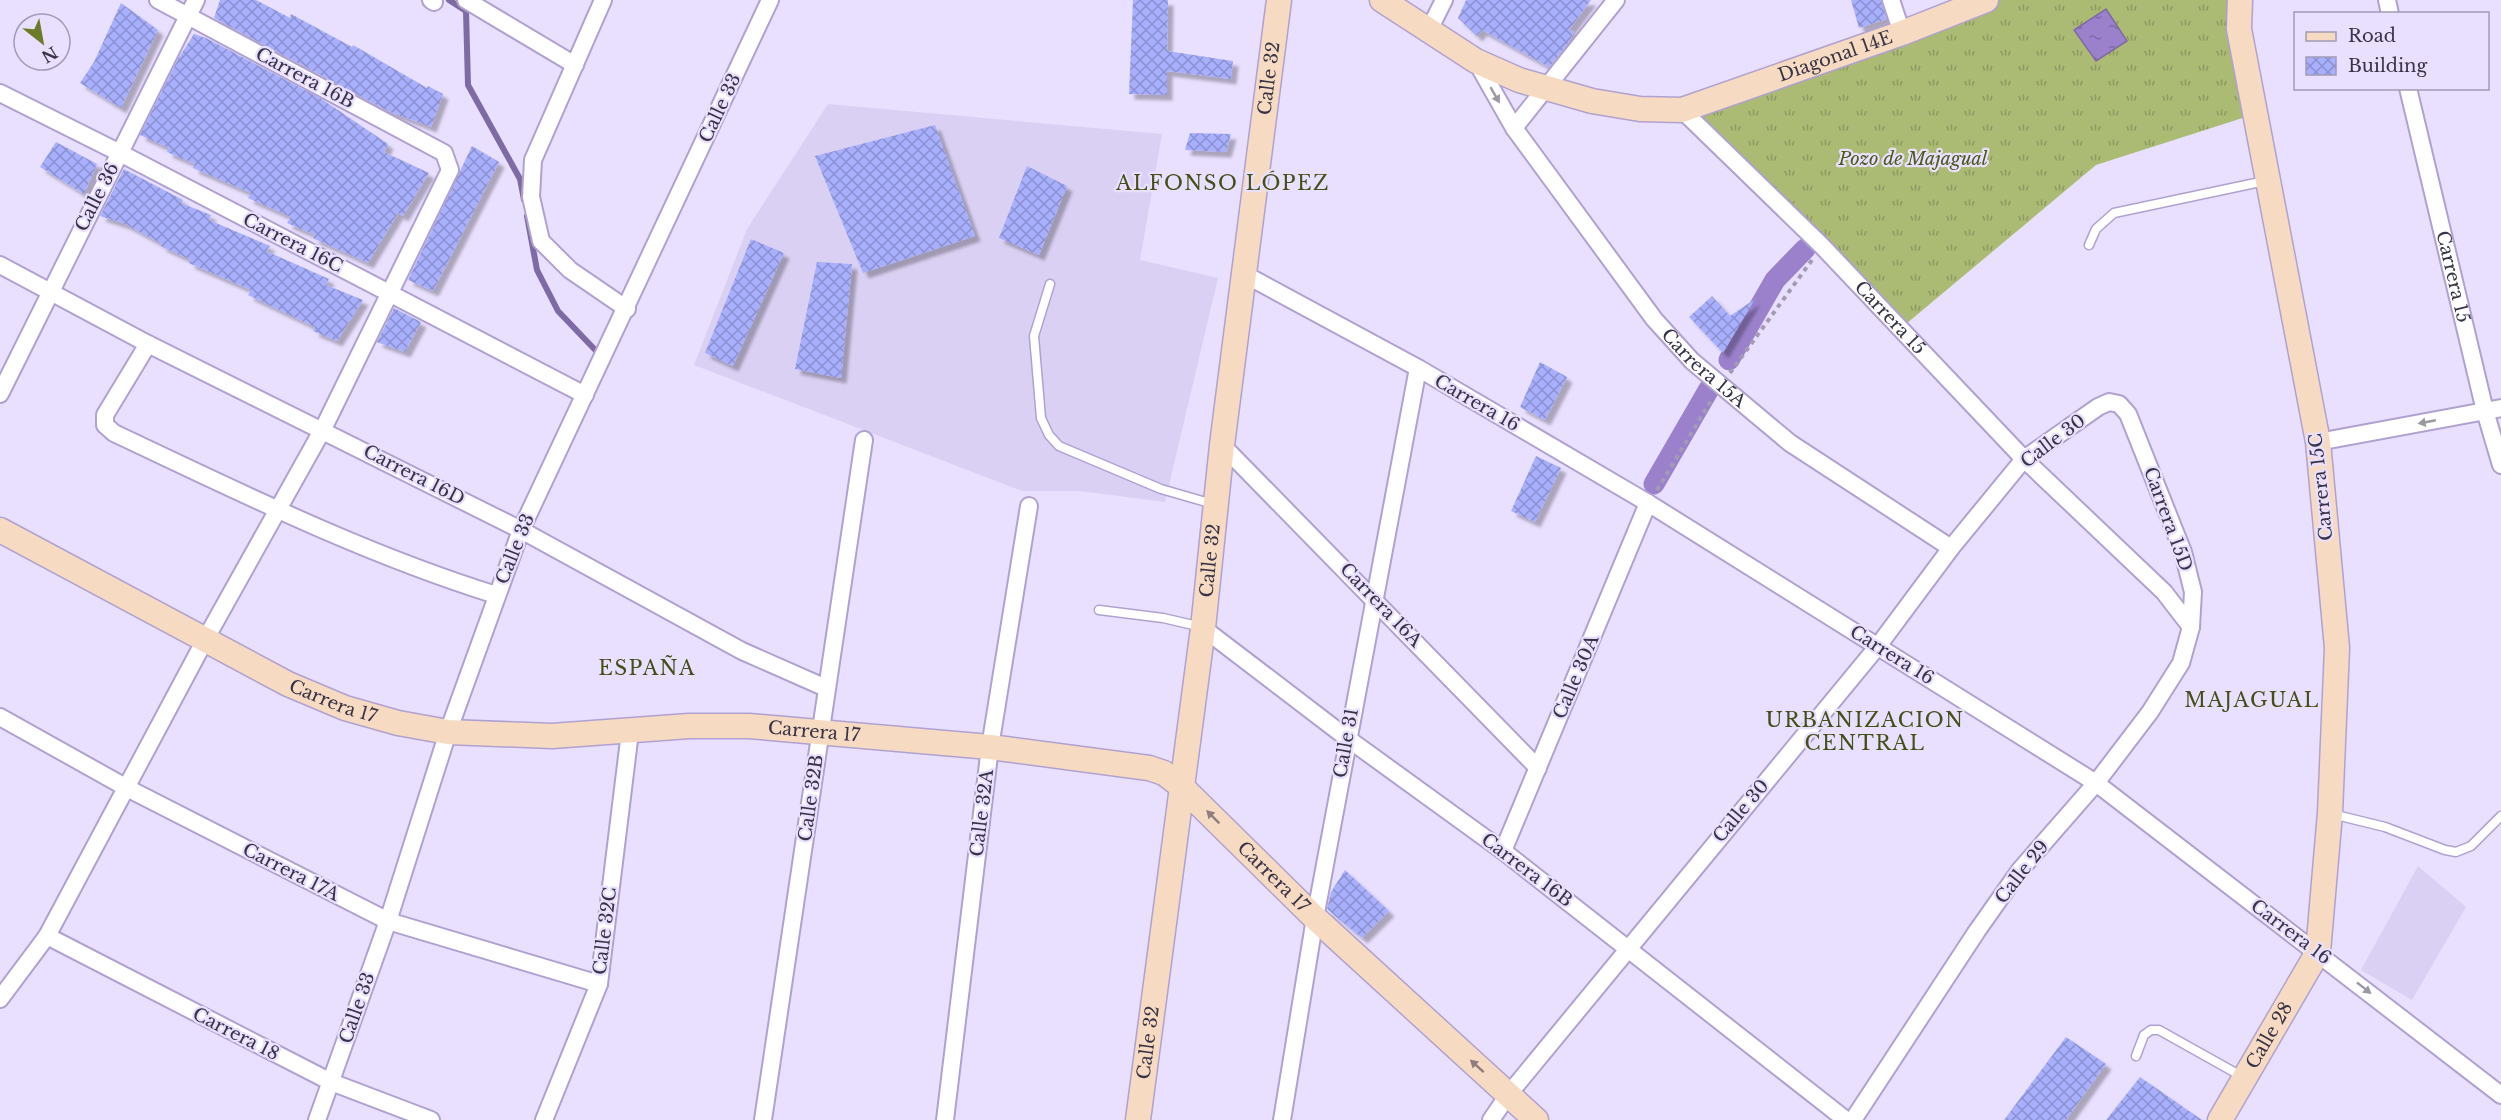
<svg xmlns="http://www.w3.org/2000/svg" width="2501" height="1120" font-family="'Libre Baskerville',serif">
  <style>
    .built { fill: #dad0f3 }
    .grass { fill: url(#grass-tufts) }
    .water { fill: url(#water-ripples); stroke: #7e6aa4; stroke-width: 1.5 }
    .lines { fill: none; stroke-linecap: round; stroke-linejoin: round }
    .stream { stroke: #7e6aa4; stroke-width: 6 }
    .canal { stroke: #9b81cc; stroke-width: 21 }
    .building { fill: url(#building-cross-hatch); filter: url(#shadow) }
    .lane-casing { stroke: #b0a1d1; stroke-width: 11 }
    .street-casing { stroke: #b0a1d1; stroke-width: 20 }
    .secondary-casing { stroke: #b0a1d1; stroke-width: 27 }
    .path { stroke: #a39bb6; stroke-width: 4; stroke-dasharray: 4.5 4.5; stroke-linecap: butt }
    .lane { stroke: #fff; stroke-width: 8 }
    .street { stroke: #fff; stroke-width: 16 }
    .secondary { stroke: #f6dbc2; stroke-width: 24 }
    .oneway { fill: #9c99a3 }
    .oneway2 { fill: #8e7f7e }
    .labels { text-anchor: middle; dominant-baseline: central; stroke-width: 4.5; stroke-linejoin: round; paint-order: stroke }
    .street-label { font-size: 18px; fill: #393347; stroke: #e9e0ff }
    .park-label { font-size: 18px; font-style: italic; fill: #4d581b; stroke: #e9e0ff }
    .neighbourhood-label { font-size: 20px; letter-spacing: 1.5px; fill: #455017; stroke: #e9e0ff }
  </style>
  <defs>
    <pattern id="grass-tufts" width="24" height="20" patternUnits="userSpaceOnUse" patternTransform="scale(1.5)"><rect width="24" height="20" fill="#abbb74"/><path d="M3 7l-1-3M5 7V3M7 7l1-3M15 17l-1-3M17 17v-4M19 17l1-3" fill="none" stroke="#8c9961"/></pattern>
    <pattern id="water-ripples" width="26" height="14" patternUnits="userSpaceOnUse" patternTransform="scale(1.5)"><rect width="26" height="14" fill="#9b81cc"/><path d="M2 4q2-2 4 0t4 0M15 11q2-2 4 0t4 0" fill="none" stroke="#7f6aa7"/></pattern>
    <pattern id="building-cross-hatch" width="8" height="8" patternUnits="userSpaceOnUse" patternTransform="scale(1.5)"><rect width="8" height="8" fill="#a8b0fe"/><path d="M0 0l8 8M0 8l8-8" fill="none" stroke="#8a90cf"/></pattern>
    <filter id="shadow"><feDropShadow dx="5.5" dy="5.5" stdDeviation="1.5" flood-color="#0004"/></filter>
  </defs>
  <rect width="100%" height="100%" fill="#e9e0ff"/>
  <!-- built -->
  <g class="built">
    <path d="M828 104 1162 134 1140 260 1218 278 1165 502 1080 491H1022L694 365 747 229Z"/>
    <path d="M2418 866 2466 907 2412 1000 2361 970Z"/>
  </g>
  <!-- grass -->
  <path class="grass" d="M1986 0H2238L2255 114 2096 165 1900 329 1677 103Z"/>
  <!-- water -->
  <path class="water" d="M2106 9 2127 41 2096 61 2074 30Z"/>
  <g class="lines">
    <!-- stream -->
    <g class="stream">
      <path d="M449 0 466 11 468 85 520 179 524 200"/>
      <path d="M527 216 537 270 558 311 600 355"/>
    </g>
    <!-- canal -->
    <g class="canal">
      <path d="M1729 360 1775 280 1805 249"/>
      <path d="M1654 484 1709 389"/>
    </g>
  </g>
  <!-- building -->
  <g class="building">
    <path d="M220 0H256L290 18 291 14 352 47 353 45 427 88 428 86 443 94 431 127 390 112 214 18Z"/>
    <path d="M1133 0H1168L1167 51 1233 61 1231 79 1167 71V95L1129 94Z"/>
    <path d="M1466 0H1591L1569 30 1574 32 1569 42 1549 67 1482 30 1477 36 1458 18Z"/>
    <path d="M1851 0H1881L1886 19 1859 28Z"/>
    <path d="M121 3 158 30 121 108 80 83 94 62Z"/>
    <path d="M194 34 206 38 320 98 388 144 384 152 429 173 403 216 398 213 368 263 313 238 315 235 287 223 291 217 248 198 251 193 193 168 195 164 167 152 169 148 140 135 178 59Z"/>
    <path d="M935 125 975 236 863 273 815 156Z"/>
    <path d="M1190 133 1231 134 1226 152 1185 150Z"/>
    <path d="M56 142 97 164 84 194 40 167Z"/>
    <path d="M472 146 499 162 433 291 408 280Z"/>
    <path d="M1027 166 1067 186 1039 255 999 238Z"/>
    <path d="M124 169 183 200 181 203 211 215 209 220 270 246 266 251 329 279 326 285 363 300 337 341 313 331 315 327 248 295 251 290 189 263 191 260 161 246 162 244 125 224 100 216Z"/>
    <path d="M751 239 784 253 733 366 705 353Z"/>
    <path d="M817 262 852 264 841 378 795 369Z"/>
    <path d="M1712 296 1730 316 1755 299 1723 353 1689 317Z"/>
    <path d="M394 308 421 322 405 352 377 342Z"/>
    <path d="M1540 362 1567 377 1545 420 1520 407Z"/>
    <path d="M1536 456 1561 468 1535 522 1511 511Z"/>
    <path d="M1345 870 1389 911 1362 938 1327 909 1331 892Z"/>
    <path d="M2066 1037 2106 1064 2066 1120H2004Z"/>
    <path d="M2140 1077 2202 1120H2106Z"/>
  </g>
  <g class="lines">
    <!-- lane casing -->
    <g class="lane-casing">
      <g id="lane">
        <path d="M2089 245 2096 229 2114 213 2265 181"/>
        <path d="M1050 284 1034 336 1041 418 1049 435 1059 446 1161 489 1213 504"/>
        <path d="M1099 610 1163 618 1202 627"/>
        <path d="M2332 814 2385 827 2445 850 2456 852 2471 846 2501 816"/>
        <path d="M2136 1056 2144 1035 2151 1030H2159L2243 1077"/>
      </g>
    </g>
    <!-- street casing -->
    <g class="street-casing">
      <g id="street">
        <path d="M431 0 434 2"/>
        <path d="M466 0 575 65"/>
        <path d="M603 0 533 160 531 197 541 241 570 270 627 309"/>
        <path d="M1891 0 1902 33"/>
        <path d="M2387 0 2390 14"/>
        <path d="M1429 30 1444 0"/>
        <path id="s1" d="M1476 61 1514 128 1654 319 1692 361 1790 443 1951 548"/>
        <path id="s2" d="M2408 88 2485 411 2501 465"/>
        <path d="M0 93 120 153 585 395"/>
        <path id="s3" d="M1682 110 1822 246 2024 459 2164 592 2191 627"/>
        <path d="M1514 128 1616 0"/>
        <path d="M0 265 148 344 521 530 742 651 826 688"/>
        <path d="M1244 274 1418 368 1648 503 2096 783 2501 1095"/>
        <path d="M148 344 105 415V425L114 433C239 492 364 554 496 595"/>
        <path d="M0 394 196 0"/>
        <path d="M2318 442 2501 408"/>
        <path d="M1222 445 1538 768"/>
        <path d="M1203 628 1347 738 1503 851 1846 1120"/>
        <path d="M0 717 127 788 388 921 599 984"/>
        <path d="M1503 851 1648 503"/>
        <path d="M47 936 331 1082 431 1120"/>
        <path d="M0 999 47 936 205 640 323 429 450 170 444 153 158 0"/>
        <path d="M317 1120 388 921 448 732 521 530 770 0"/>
        <path d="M544 1120 599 984 630 732"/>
        <path d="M763 1120 864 440"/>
        <path d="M945 1120 990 747 1029 506"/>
        <path d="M1282 1120 1315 918 1418 368"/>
        <path d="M1491 1120 1508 1095 1878 646 1951 548 2024 459 2098 407 2109 402 2119 404 2128 414 2183 552 2193 592 2191 627 2181 663 2150 712 2096 783 2020 870 1977 931 1853 1120"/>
      </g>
    </g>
    <!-- secondary casing -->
    <g class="secondary-casing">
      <g id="secondary">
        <path id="s4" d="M1382 0 1476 61 1519 80 1592 101 1640 109 1682 110 1902 33 1986 0"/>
        <path id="s5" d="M0 530 288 684 345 708 398 723 448 732 552 736 689 726H749L990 747 1149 768 1164 773 1181 786 1315 918 1536 1120"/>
        <path id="s6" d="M1138 1120 1203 628 1222 445 1279 0"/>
        <path id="s7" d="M2220 1120 2318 952 2330 813 2337 648 2318 442 2239 29 2240 0"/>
      </g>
    </g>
    <!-- path -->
    <g class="path">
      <path d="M1730 373 1812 260"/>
      <path d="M1657 490 1712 399"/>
    </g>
    <!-- lane -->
    <use href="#lane" class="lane"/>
    <!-- street -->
    <use href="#street" class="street"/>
    <!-- secondary -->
    <use href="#secondary" class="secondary"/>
  </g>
  <!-- one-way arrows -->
  <defs><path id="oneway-solid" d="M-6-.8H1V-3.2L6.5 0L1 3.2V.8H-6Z" transform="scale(1.5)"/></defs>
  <g class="oneway">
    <use href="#oneway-solid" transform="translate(1495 95) rotate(60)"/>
    <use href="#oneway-solid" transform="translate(2427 422) rotate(169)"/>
    <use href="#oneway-solid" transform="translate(2364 988) rotate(38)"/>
  </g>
  <g class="oneway2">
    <use href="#oneway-solid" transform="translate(1213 817) rotate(-135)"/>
    <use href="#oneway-solid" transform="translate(1477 1066) rotate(-138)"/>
  </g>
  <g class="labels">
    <!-- street labels -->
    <g class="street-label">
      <text stroke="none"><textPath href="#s4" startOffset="488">Diagonal 14E</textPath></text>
      <text transform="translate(305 78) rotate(28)">Carrera 16B</text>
      <text stroke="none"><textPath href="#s6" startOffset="1050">Calle 32</textPath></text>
      <text transform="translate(720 108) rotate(-65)">Calle 33</text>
      <text transform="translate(97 197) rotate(-63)">Calle 36</text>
      <text transform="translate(293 243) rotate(27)">Carrera 16C</text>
      <text stroke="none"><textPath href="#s2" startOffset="194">Carrera 15</textPath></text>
      <text stroke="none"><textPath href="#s3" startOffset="294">Carrera 15</textPath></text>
      <text stroke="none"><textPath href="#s1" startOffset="384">Carrera 15A</textPath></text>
      <text transform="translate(1477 403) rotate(30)">Carrera 16</text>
      <text transform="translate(2053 441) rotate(-37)">Calle 30</text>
      <text transform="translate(414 475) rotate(27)">Carrera 16D</text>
      <text transform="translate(2321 487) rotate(-96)">Carrera 15C</text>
      <text transform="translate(2168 519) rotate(70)">Carrera 15D</text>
      <text transform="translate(515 549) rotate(-68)">Calle 33</text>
      <text stroke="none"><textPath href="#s6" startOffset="564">Calle 32</textPath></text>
      <text transform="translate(1381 605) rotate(46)">Carrera 16A</text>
      <text transform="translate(1892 655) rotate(32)">Carrera 16</text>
      <text transform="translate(1576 677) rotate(-67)">Calle 30A</text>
      <text stroke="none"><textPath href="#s5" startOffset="375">Carrera 17</textPath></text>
      <text stroke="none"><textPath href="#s5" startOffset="861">Carrera 17</textPath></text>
      <text transform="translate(1346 743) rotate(-80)">Calle 31</text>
      <text transform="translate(811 798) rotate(-82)">Calle 32B</text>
      <text transform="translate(1741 811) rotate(-50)">Calle 30</text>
      <text transform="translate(982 813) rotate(-83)">Calle 32A</text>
      <text transform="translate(1527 870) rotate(37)">Carrera 16B</text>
      <text transform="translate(291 872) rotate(27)">Carrera 17A</text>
      <text transform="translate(2022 872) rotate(-52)">Calle 29</text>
      <text stroke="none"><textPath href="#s5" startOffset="1365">Carrera 17</textPath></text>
      <text transform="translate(605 931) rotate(-83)">Calle 32C</text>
      <text transform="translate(2291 932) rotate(37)">Carrera 16</text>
      <text transform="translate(357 1008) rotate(-71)">Calle 33</text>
      <text transform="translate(236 1034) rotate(27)">Carrera 18</text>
      <text stroke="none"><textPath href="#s7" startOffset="98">Calle 28</textPath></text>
      <text stroke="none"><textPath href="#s6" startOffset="78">Calle 32</textPath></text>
    </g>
    <!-- park labels -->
    <g class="park-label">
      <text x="1913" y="159">Pozo de Majagual</text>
    </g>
    <!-- neighbourhood labels -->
    <g class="neighbourhood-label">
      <text x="1223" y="183">ALFONSO LÓPEZ</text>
      <text x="647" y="668">ESPAÑA</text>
      <text x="2252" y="700">MAJAGUAL</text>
      <text x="1865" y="720">URBANIZACION<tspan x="1865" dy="23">CENTRAL</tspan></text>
    </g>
  </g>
  <!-- legend -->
  <rect x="2294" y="12" width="195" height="78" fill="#e9e0ff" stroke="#a39bb5" stroke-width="1.5"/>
  <rect x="2306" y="32" width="30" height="9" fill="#f6dbc2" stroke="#a39bb5" stroke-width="1.5"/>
  <text x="2348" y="42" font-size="18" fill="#393347">Road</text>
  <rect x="2306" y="57" width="30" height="18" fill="url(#building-cross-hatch)" stroke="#a39bb5" stroke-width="1.5"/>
  <text x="2348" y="72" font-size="18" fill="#393347">Building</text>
  <!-- north arrow -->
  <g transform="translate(42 42) rotate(149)"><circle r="28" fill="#e9e0ff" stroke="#a39bb5" stroke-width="1.5"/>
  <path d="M0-4.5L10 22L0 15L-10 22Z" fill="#6c7b29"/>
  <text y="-9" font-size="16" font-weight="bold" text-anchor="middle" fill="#393347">N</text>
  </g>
</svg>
